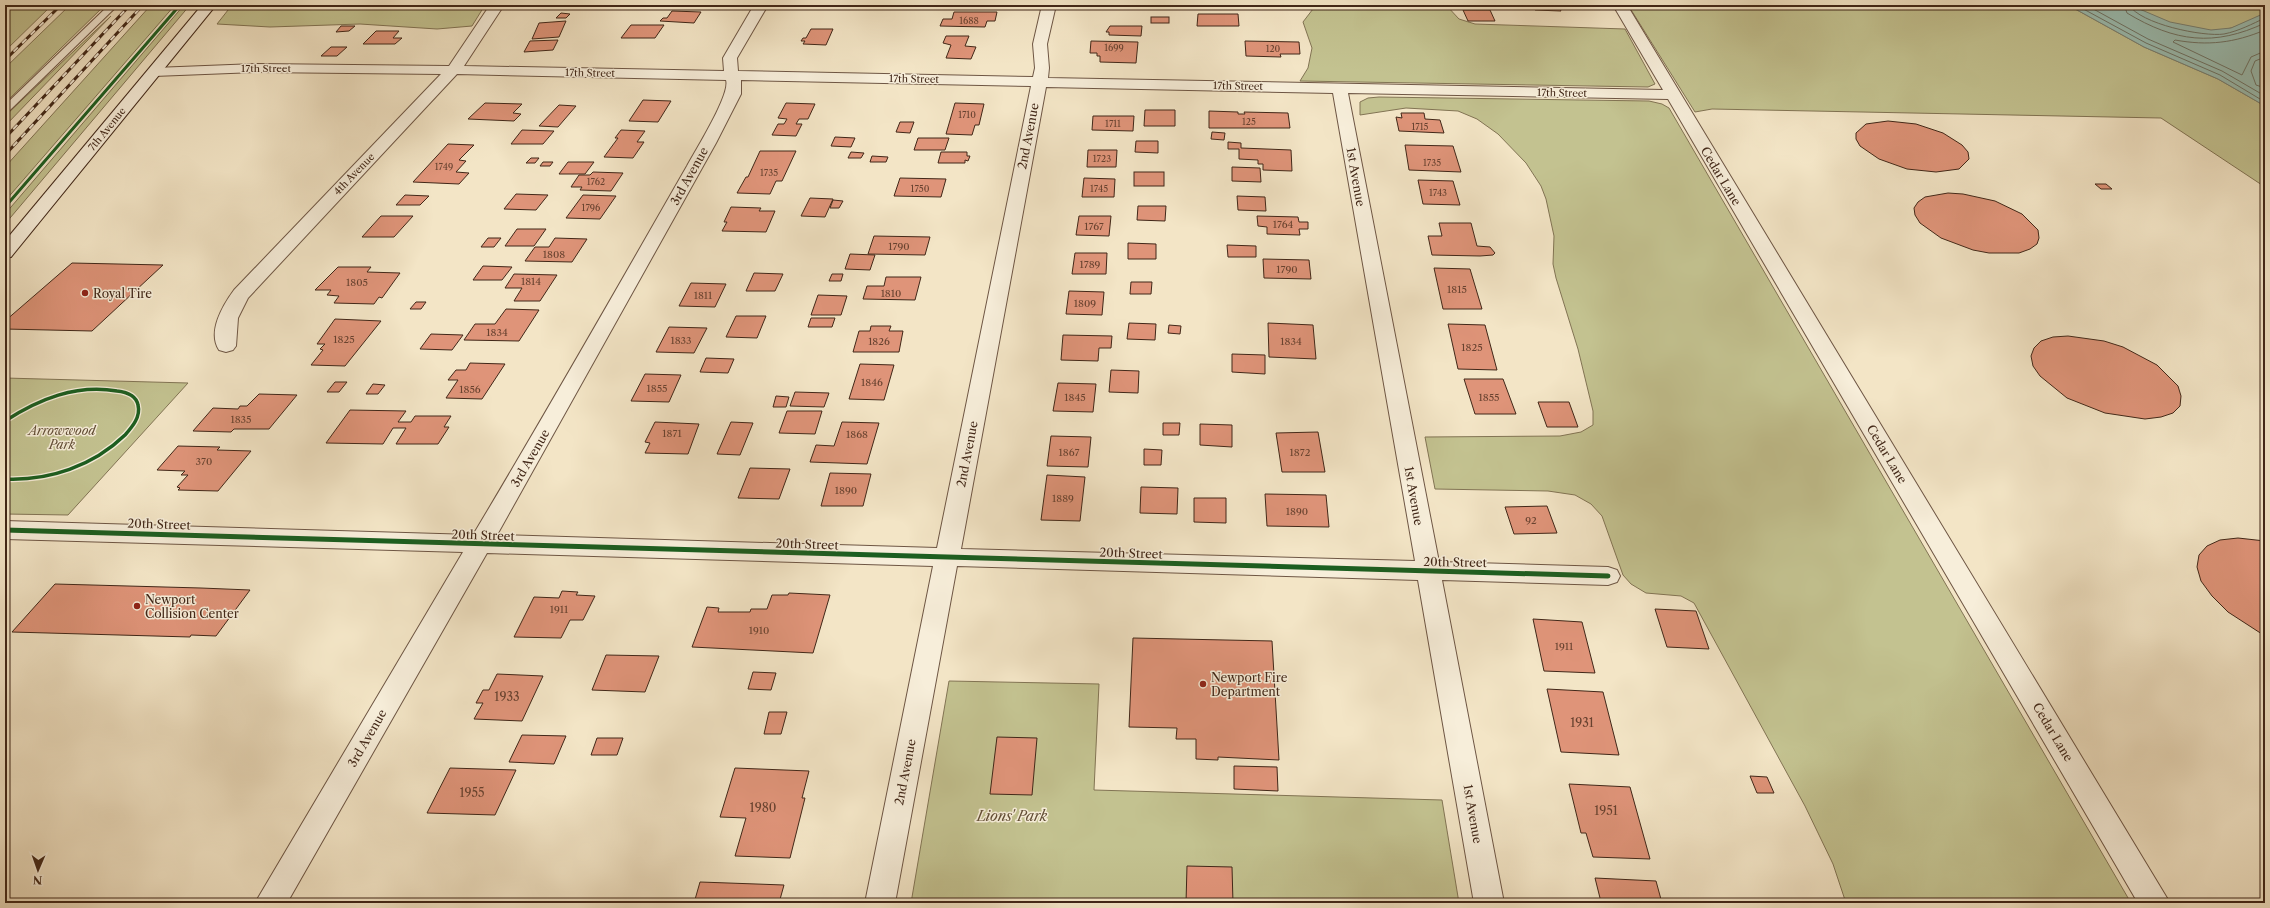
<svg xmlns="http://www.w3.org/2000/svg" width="2270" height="908" font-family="'Libre Caslon Text',serif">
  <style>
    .green { fill: #c3c290; stroke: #827454 }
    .water { fill: #9bbfb4; stroke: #778276 }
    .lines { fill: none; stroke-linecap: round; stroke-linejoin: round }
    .shore { stroke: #6e7366; stroke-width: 1 }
    .building { fill: #df9479; stroke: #412718 }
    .lane-casing { stroke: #6e5644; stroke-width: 2 }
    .street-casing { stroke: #6e5644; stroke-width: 2 }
    .secondary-casing { stroke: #412718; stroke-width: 2 }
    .lane { fill: #f7eeda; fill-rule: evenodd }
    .street { fill: #f7eeda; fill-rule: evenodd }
    .secondary { fill: #f7eeda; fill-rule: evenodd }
    .rail-casing { stroke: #412718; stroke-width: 3 }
    .rail { stroke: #f7eeda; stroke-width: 2; stroke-dasharray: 6; stroke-linecap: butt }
    .cycleway-far2-casing { stroke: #f7eeda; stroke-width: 4.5 }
    .cycleway-far1-casing { stroke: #f7eeda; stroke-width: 6 }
    .cycleway-casing { stroke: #f7eeda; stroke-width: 8 }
    .cycleway-far2 { stroke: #1b5e20; stroke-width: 3 }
    .cycleway-far1 { stroke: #1b5e20; stroke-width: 3.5 }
    .cycleway { stroke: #1b5e20; stroke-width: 5 }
    .poi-dot { fill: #8f2418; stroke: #f7eeda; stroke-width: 1.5 }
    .labels { text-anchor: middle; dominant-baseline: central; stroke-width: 3; stroke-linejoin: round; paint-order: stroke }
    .far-number-label { font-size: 9px; fill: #684230 }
    .far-street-label { font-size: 10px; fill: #412718; stroke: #f7eeda }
    .number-label { font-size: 10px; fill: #684230 }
    .street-label { font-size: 12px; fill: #412718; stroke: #f7eeda }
    .poi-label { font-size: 12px; fill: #412718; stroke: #f7eeda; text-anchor: start }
    .park-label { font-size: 12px; font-style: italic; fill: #624e36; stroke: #f7eeda }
    .near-number-label { font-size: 12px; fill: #684230 }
    .near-park-label { font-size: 14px; font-style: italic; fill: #624e36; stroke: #f7eeda }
  </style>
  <rect width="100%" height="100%" fill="#f3e5c6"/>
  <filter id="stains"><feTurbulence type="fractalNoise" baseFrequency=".005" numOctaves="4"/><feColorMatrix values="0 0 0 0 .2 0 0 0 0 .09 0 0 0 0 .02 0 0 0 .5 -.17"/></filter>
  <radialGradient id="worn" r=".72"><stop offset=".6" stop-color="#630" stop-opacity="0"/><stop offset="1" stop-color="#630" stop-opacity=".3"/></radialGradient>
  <!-- green -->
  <g class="green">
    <path d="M5 5H52L5 51Z"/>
    <path d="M70 5H105L5 103V68Z"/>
    <path d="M151 5H175L5 201V167Z"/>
    <path d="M184 5H190L5 224V214Z"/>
    <path d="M232 5H485L472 26 437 29 360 24 270 27 217 24Z"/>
    <path d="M1316 5H1446L1459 19 1475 24 1625 29 1655 84 1648 87 1300 81 1308 68 1312 48 1303 22Z"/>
    <path d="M1628 5H2068L2144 47 2218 79 2265 106V187L2161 118 1712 109 1695 112Z"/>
    <path d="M2130 5H2265V13C2252 20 2236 28 2222 30 2192 33 2155 21 2130 5Z"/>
    <path d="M111 16 5 126V116Z"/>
    <path d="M1379 97 1649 101 1662 104 1669 108 2131 903H1846L1833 864 1805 806 1694 603 1681 596 1646 593 1631 584 1623 575 1602 516 1591 504 1575 495 1548 491 1435 489 1425 437 1560 436 1581 432 1593 425V411L1578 349 1556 278 1553 264 1554 236 1546 199 1541 186 1526 163 1498 134 1477 119 1458 111 1406 108 1360 115V102L1368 98Z"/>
    <path d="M5 378 188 383 68 515 5 514Z"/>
    <path d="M949 681 1099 684 1094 790 1442 800 1459 903H911Z"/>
  </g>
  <!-- water -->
  <path class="water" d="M2068 5H2130L2170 22 2211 30 2231 28 2265 13V66L2260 72 2265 81V106L2218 79 2144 47Z"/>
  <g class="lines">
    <!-- shore -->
    <g class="shore">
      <path d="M2076 5 2146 43 2220 75 2265 102"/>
      <path d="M2086 5 2148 39 2222 71 2265 96"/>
      <path d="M2124 5 2127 13C2175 42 2214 47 2265 23"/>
      <path d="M2129 5C2140 24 2203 37 2224 34 2239 31 2252 24 2265 18"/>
      <path d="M2265 30C2234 43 2208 46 2175 40L2173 42 2242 75 2251 57 2265 51"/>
      <path d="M2265 57 2255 61 2251 71 2256 85 2265 88"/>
    </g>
  </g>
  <!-- building -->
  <g class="building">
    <path d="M615 5H628L625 8H612Z"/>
    <path d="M1532 5H1558L1561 11 1535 10Z"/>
    <path d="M1463 10H1490L1495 21H1468Z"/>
    <path d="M672 11 701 12 694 23 660 21 663 18H667Z"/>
    <path d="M954 12H997L995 21H987L985 27 940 26 943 19H952Z"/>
    <path d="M561 13 570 14 566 18H556Z"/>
    <path d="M1198 14H1238L1239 26H1197Z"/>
    <rect x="1151" y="17" width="18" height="6"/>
    <path d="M566 21 559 37 532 39 539 23Z"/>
    <path d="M631 25H664L655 38H621Z"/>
    <path d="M341 26H355L349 31 336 32Z"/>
    <path d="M1110 26H1142L1141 36 1109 35V32H1106Z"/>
    <path d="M811 29H833L826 45 803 44 805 41H801L803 38H806Z"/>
    <path d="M376 31H399L393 38H402L395 44H363Z"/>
    <path d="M946 36H969L965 46 976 47 971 59 946 58 951 45 943 43Z"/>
    <path d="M558 40 553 50 524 52 530 41Z"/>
    <path d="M1091 41 1138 42 1136 63 1100 62V56H1097V53H1090Z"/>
    <path d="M1245 41 1299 42 1300 54H1280L1281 57 1246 56Z"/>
    <path d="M331 47H347L337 56H321Z"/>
    <path d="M643 100 671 101 658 122 629 121Z"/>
    <path d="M485 103 522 104 513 113 521 114 514 121 468 119Z"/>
    <path d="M786 103 815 104 808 119H799L796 124H802L796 136 772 135 778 124H784L787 119 778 118Z"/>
    <path d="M955 103 984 104 979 125H975L972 135 946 134Z"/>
    <path d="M559 105 576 106 558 127 539 126Z"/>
    <path d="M1145 110H1175V126H1144Z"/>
    <path d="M1209 111 1238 112V114H1245L1244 112 1288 113 1290 128H1209Z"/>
    <path d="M1401 113H1424L1425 119 1440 120 1444 133 1399 131 1396 117 1402 118Z"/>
    <path d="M1093 116H1134L1133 131 1092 130Z"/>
    <path d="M1888 121 1916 124 1943 133 1962 145 1968 152 1969 159 1959 169 1936 172 1907 169 1879 159 1860 146 1856 139V133L1866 124Z"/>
    <path d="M900 122H914L910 133 896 132Z"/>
    <path d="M522 130 554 131 543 144H511Z"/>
    <path d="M621 130 645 131 637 142H644L633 158 604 157 618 138H615Z"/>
    <path d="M1212 132 1225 133 1224 140 1211 139Z"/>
    <path d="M835 137 855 138 851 147 831 146Z"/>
    <path d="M918 138H949L945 150H914Z"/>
    <path d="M1136 141H1158V153L1135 152Z"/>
    <path d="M1228 142 1241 143V148L1291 150 1292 171 1263 170V164H1258V160L1239 159V149H1228Z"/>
    <path d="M448 144 474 145 459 160 466 161 456 172 469 173 459 184 413 182Z"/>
    <path d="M1405 145 1453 146 1461 172 1409 170Z"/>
    <path d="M1088 150H1117L1116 167H1087Z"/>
    <path d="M760 151H796L782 181H776L770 194 737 193 746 177H748Z"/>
    <path d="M851 152 864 153 861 158H848Z"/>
    <path d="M941 152H967V156H970L968 161 965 160V163H938Z"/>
    <path d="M872 156 888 157 886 162H870Z"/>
    <path d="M531 158H539L535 163H526Z"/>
    <path d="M543 162H553L550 166H540Z"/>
    <path d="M568 162H594L585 174H559Z"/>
    <path d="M1232 167 1260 168 1261 182 1232 181Z"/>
    <path d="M593 172 623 173 611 191 580 190 582 187H571L579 175H590Z"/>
    <rect x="1134" y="172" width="30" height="14"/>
    <path d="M900 178 946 179 941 197 894 196Z"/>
    <path d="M1084 178 1115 179 1114 197H1082Z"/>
    <path d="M1418 180 1453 181 1460 205 1423 204Z"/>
    <path d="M2095 184H2106L2112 189H2101Z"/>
    <path d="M1948 193 1963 194 1995 201 2022 214 2038 230 2039 238 2037 244 2030 249 2019 253H1989L1973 250 1941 238 1920 223 1915 215 1914 208 1918 202 1925 197Z"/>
    <path d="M516 194 548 195 536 210 504 209Z"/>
    <path d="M405 195 429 196 420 205H396Z"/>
    <path d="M583 195 616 196 600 219 566 218Z"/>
    <path d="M1237 196 1265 197 1266 211 1238 210Z"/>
    <path d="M810 198 833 199 825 217 801 216Z"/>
    <path d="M833 200 843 201 839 208H830Z"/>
    <path d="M1138 206H1166L1165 221 1137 220Z"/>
    <path d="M731 207 761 208 759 211H775L766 232 722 231 727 222H724Z"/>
    <path d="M381 216H413L394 237H362Z"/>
    <path d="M1079 216H1111L1109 236 1076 235Z"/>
    <path d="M1257 216 1298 217 1299 222H1308V229H1299L1300 235 1267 234V227L1258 226Z"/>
    <path d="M1439 223H1471L1477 246 1490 247 1495 253 1493 255 1480 256 1432 255 1428 236H1442Z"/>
    <path d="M517 229H546L534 246H505Z"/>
    <path d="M874 236 930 237 925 255 868 254Z"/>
    <path d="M488 238H501L494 247H481Z"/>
    <path d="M555 238 587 239 572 262 525 261 535 247H549Z"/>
    <path d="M1128 243 1156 244V259H1128Z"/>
    <path d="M1227 245 1256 246V257H1228Z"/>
    <path d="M1075 253H1107L1106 274H1072Z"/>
    <path d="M850 254 875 255 870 270 845 269Z"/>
    <path d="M1263 259 1309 260 1311 279 1264 278Z"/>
    <path d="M72 263 163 265 92 331 5 329V321Z"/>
    <path d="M483 266 512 267 502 280H473Z"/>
    <path d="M338 267H371L367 272 400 273 382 298 379 297 374 304 334 303 339 296 327 295 331 290H315Z"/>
    <path d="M1434 268 1470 269 1482 309H1443Z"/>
    <path d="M754 273 783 274 775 291H746Z"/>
    <path d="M514 274 557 275 540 301H514L522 288H505Z"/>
    <path d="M832 274H843L841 281H829Z"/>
    <path d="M886 277H921L915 300 863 299 867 286H884Z"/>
    <path d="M1131 282H1152L1151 294H1130Z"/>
    <path d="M691 283 726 284 715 307 679 306Z"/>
    <path d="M1069 291 1104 292 1102 315 1066 314Z"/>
    <path d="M818 295 847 296 841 315H811Z"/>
    <path d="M416 302H426L421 309H410Z"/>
    <path d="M506 309 539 310 519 341 464 340 475 324H495Z"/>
    <path d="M736 316H766L757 338 726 337Z"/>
    <path d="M811 318H835L832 327H808Z"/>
    <path d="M335 319 381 321 345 366 311 365 323 350 320 349 325 344H317Z"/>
    <path d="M1129 323 1156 324 1155 340 1127 339Z"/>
    <path d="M1268 323 1313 325 1316 359 1269 357Z"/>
    <path d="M1448 324 1485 325 1497 370 1458 369Z"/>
    <path d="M1169 325 1181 326 1180 334 1168 333Z"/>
    <path d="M871 326H891L889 331H903L899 352H853L859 331H870Z"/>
    <path d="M669 327 707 328 694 353 656 352Z"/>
    <path d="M431 334 463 335 452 350 420 349Z"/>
    <path d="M1063 335 1112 336 1111 348H1099L1098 361 1061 360Z"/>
    <path d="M2068 336 2104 341 2123 347 2157 365 2178 386 2181 396 2180 406 2173 413 2161 417 2145 419 2105 413 2067 398 2040 376 2033 366 2031 356 2034 348 2041 341 2053 337Z"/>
    <path d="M1232 354 1265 355V374L1232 372Z"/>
    <path d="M706 358 734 359 728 373 700 372Z"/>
    <path d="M470 363 505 364 482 399 446 398 458 380H448L456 370H466Z"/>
    <path d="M860 364 894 365 884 400 849 399Z"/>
    <path d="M1111 370 1139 371 1138 393 1109 392Z"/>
    <path d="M645 374 681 375 669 402 631 401Z"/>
    <path d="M1464 379H1503L1516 414H1475Z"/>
    <path d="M335 382H347L339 392H327Z"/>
    <path d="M1058 383 1096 384 1093 412 1053 411Z"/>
    <path d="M373 384 385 385 378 394H366Z"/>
    <path d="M795 392 829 393 824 407 790 406Z"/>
    <path d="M259 394 297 395 269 429H234L231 432 193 431 213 408 238 409 240 406H247Z"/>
    <path d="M776 396 789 397 786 407H773Z"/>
    <path d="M1538 402H1569L1578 427H1547Z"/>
    <path d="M350 410 406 411 398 422H411L415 416H451L444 427H449L438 444H396L406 428H393L383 444 326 443Z"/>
    <path d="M787 411H822L815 434 779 433Z"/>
    <path d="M655 422 699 424 688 454 645 453 650 443 645 442Z"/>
    <path d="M731 422 753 423 740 455 717 454Z"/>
    <path d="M842 422 879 423 867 464 810 462 816 445 834 446Z"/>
    <path d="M1163 423H1180L1179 435H1163Z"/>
    <path d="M1200 424 1232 425V447L1200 445Z"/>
    <path d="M1318 432 1325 472H1282L1276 433Z"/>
    <path d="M1051 436 1091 437 1088 467 1047 466Z"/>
    <path d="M178 446 220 447 217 450 251 451 218 491 178 490 180 488 177 487 188 475H181L185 471 157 470Z"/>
    <path d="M1144 449 1162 450 1161 465H1144Z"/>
    <path d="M750 468 790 469 779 499 738 498Z"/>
    <path d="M830 473 871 474 863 506H821Z"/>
    <path d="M1047 475 1085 477 1080 521 1041 520Z"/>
    <path d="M1141 487 1178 488 1177 514 1140 513Z"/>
    <path d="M1265 494 1326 495 1329 527 1267 526Z"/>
    <path d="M1194 498H1226V523L1194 522Z"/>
    <path d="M1547 506 1557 533 1514 534 1505 507Z"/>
    <path d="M2238 538 2265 541V636L2228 612 2212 596 2201 581 2197 567 2199 555 2207 546 2220 540Z"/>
    <path d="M55 584 201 588 250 590 216 636 191 635 190 637 12 632Z"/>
    <path d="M562 591 578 592 576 595 595 596 583 620H570L561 638 514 637 534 597 559 598Z"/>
    <path d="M789 593 830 595 813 653 692 647 707 607 719 608 718 612H750L751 609H767L772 595H788Z"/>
    <path d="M1655 609 1696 611 1709 649 1667 647Z"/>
    <path d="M1533 619 1582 622 1595 673 1544 671Z"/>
    <path d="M1133 638 1272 641 1279 760 1218 757V760L1196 759V739H1176L1177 728 1129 727Z"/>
    <path d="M606 655 659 656 645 692 592 690Z"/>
    <path d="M753 672 776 673 771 690 748 689Z"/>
    <path d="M497 674 543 676 522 721 474 719 483 703H476L483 690H489Z"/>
    <path d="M1547 689 1603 692 1619 755 1561 752Z"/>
    <path d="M769 712H787L781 734H764Z"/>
    <path d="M522 735 566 736 554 764 509 762Z"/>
    <path d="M997 737 1037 738 1032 795 990 794Z"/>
    <path d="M597 738H623L617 755H591Z"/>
    <path d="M1234 766 1277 767 1278 791 1234 789Z"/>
    <path d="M450 768 516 770 495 815 427 813Z"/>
    <path d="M735 768 809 771 802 798H805L790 858 735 856 746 818 720 817Z"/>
    <path d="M1750 776 1767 777 1774 793H1757Z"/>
    <path d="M1569 784 1630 787 1650 859 1593 857 1586 833H1581Z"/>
    <path d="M1187 866 1232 867 1233 903H1186Z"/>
    <path d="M1595 878 1656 881 1662 903H1596V901L1601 902Z"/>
    <path d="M700 882 784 885 779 903H694Z"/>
  </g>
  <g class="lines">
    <!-- lane casing -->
    <g class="lane-casing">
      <path id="lane" d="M109 5H118L8 112 5 113V105Z"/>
    </g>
    <!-- street casing -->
    <g class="street-casing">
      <path id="street" d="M490 5H504L464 66 724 71 723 58 754 5H768L737 58 738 71 1033 77 1035 68 1033 44 1042 5H1056L1047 44 1049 68 1048 78 1663 90 1613 5H1627L2170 903H2138L1668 99 1348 93 1439 562 1608 567 1617 570 1620 576 1617 582 1608 585 1442 580 1504 903H1474L1418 580 957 566 895 903H865L933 566 487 553 287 903H255L463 552 5 539V521L473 535C546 413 616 290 687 166 695 151 731 94 726 80L457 74 248 298 238 318 236 346 233 350 226 352 219 350C207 332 223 305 234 290L441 74 257 72 154 76 147 72 154 68 257 64 449 66ZM741 80 1031 86 937 548 497 535 716 143 741 94ZM1046 87 1333 93 1415 561 961 549Z"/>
    </g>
    <!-- secondary casing -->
    <g class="secondary-casing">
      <path id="secondary" d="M202 5H216L11 257 5 258V241Z"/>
    </g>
    <!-- lane -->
    <use href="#lane" class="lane"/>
    <!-- street -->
    <use href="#street" class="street"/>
    <!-- secondary -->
    <use href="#secondary" class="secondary"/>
    <!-- rail casing -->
    <g class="rail-casing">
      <g id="rail">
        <path d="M5 60 61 5"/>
        <path d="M5 138 130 5"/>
        <path d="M5 155 143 5"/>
      </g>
    </g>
    <!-- rail -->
    <use href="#rail" class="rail"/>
    <!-- cycleway-far2 casing -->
    <g class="cycleway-far2-casing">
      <path id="cycleway-far2" d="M5 207 180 5"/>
    </g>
    <!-- cycleway-far1 casing -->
    <g class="cycleway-far1-casing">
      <path id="cycleway-far1" d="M5 421C39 399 76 384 117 391 126 392 136 395 138 405 141 417 132 427 125 435 93 466 49 481 5 479"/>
    </g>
    <!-- cycleway casing -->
    <g class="cycleway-casing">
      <path id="cycleway" d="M5 530 1608 576"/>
    </g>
    <!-- cycleway-far2 -->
    <use href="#cycleway-far2" class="cycleway-far2"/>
    <!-- cycleway-far1 -->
    <use href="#cycleway-far1" class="cycleway-far1"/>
    <!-- cycleway -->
    <use href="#cycleway" class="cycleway"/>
  </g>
  <!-- markers -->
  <g class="poi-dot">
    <circle cx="85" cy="293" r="4"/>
    <circle cx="137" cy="606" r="4"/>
    <circle cx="1203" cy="684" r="4"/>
  </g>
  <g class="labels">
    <!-- far-number labels -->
    <g class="far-number-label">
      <text x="969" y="20">1688</text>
      <text x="1114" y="47">1699</text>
      <text x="1273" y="48">120</text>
      <text x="967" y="114">1710</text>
      <text x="1249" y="121">125</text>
      <text x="1113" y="123">1711</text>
      <text x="1420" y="126">1715</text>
      <text x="1102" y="158">1723</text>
      <text x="1432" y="162">1735</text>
      <text x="444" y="166">1749</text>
      <text x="769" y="172">1735</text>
      <text x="596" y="181">1762</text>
      <text x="920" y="188">1750</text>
      <text x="1099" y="188">1745</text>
      <text x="1438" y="192">1743</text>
      <text x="591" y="207">1796</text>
    </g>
    <!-- far-street labels -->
    <g class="far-street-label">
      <text x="266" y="68">17th Street</text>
      <text transform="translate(590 73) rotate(1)">17th Street</text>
      <text transform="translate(914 79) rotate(1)">17th Street</text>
      <text transform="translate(1238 86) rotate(1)">17th Street</text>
      <text transform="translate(1562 93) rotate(1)">17th Street</text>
      <text transform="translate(107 129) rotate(-51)">7th Avenue</text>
      <text transform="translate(354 174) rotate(-46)">4th Avenue</text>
    </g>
    <!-- number labels -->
    <g class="number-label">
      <text x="1283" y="224">1764</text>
      <text x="1094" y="226">1767</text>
      <text x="899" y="246">1790</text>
      <text x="554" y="254">1808</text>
      <text x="1090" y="264">1789</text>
      <text x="1287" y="269">1790</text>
      <text x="531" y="281">1814</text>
      <text x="357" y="282">1805</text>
      <text x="1457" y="289">1815</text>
      <text x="891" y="293">1810</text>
      <text x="703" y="295">1811</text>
      <text x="1085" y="303">1809</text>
      <text x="497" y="332">1834</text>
      <text x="344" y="339">1825</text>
      <text x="681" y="340">1833</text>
      <text x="879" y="341">1826</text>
      <text x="1291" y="341">1834</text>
      <text x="1472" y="347">1825</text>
      <text x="872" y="382">1846</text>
      <text x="657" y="388">1855</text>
      <text x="470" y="389">1856</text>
      <text x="1075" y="397">1845</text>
      <text x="1489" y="397">1855</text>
      <text x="241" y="419">1835</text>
      <text x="672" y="433">1871</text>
      <text x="857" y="434">1868</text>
      <text x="1069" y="452">1867</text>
      <text x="1300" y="452">1872</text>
      <text x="204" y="461">370</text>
      <text x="846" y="490">1890</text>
      <text x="1063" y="498">1889</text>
      <text x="1297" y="511">1890</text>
      <text x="1531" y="520">92</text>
      <text x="559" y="609">1911</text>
      <text x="759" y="630">1910</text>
      <text x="1564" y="646">1911</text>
    </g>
    <!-- street labels -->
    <g class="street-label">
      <text transform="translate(1028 136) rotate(-79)">2nd Avenue</text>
      <text transform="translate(689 176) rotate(-61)">3rd Avenue</text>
      <text transform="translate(1721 176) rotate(59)">Cedar Lane</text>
      <text transform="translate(1356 177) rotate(80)">1st Avenue</text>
      <text transform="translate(967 454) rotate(-79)">2nd Avenue</text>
      <text transform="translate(1887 454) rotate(59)">Cedar Lane</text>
      <text transform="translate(530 458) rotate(-60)">3rd Avenue</text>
      <text transform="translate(1414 496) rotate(80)">1st Avenue</text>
      <text transform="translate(159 524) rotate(2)">20th Street</text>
      <text transform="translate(483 535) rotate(2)">20th Street</text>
      <text transform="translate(807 544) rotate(2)">20th Street</text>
      <text transform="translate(1131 553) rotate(2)">20th Street</text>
      <text transform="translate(1455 562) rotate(1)">20th Street</text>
      <text transform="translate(2053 732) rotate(59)">Cedar Lane</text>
      <text transform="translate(367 738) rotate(-60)">3rd Avenue</text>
      <text transform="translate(905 772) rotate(-79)">2nd Avenue</text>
      <text transform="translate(1473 814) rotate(80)">1st Avenue</text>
    </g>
    <!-- poi labels -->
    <g class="poi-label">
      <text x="93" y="293">Royal Tire</text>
      <text x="145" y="599">Newport<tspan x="145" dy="14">Collision Center</tspan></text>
      <text x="1211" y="677">Newport Fire<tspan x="1211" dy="14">Department</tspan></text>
    </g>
    <!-- park labels -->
    <g class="park-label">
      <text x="62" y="430">Arrowwood<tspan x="62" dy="14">Park</tspan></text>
    </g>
    <!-- near-number labels -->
    <g class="near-number-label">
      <text x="507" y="696">1933</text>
      <text x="1582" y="722">1931</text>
      <text x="472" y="792">1955</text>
      <text x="763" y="807">1980</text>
      <text x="1606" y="810">1951</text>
    </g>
    <!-- near-park labels -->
    <g class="near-park-label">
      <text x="1012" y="816">Lions' Park</text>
    </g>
  </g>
  <!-- margin -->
  <rect width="2270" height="908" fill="none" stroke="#f3e5c6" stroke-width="20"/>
  <rect x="6" y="6" width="2258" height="896" fill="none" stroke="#412718" stroke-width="2"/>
  <rect x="10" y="10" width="2250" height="888" fill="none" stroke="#412718"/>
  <!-- north arrow -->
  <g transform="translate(38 870) rotate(182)" stroke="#f7eeda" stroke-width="3" paint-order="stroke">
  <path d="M0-3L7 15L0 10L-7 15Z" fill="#412718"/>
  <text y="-6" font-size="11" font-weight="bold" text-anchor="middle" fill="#412718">N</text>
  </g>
  <rect width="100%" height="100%" filter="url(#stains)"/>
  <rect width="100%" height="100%" fill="url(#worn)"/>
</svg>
